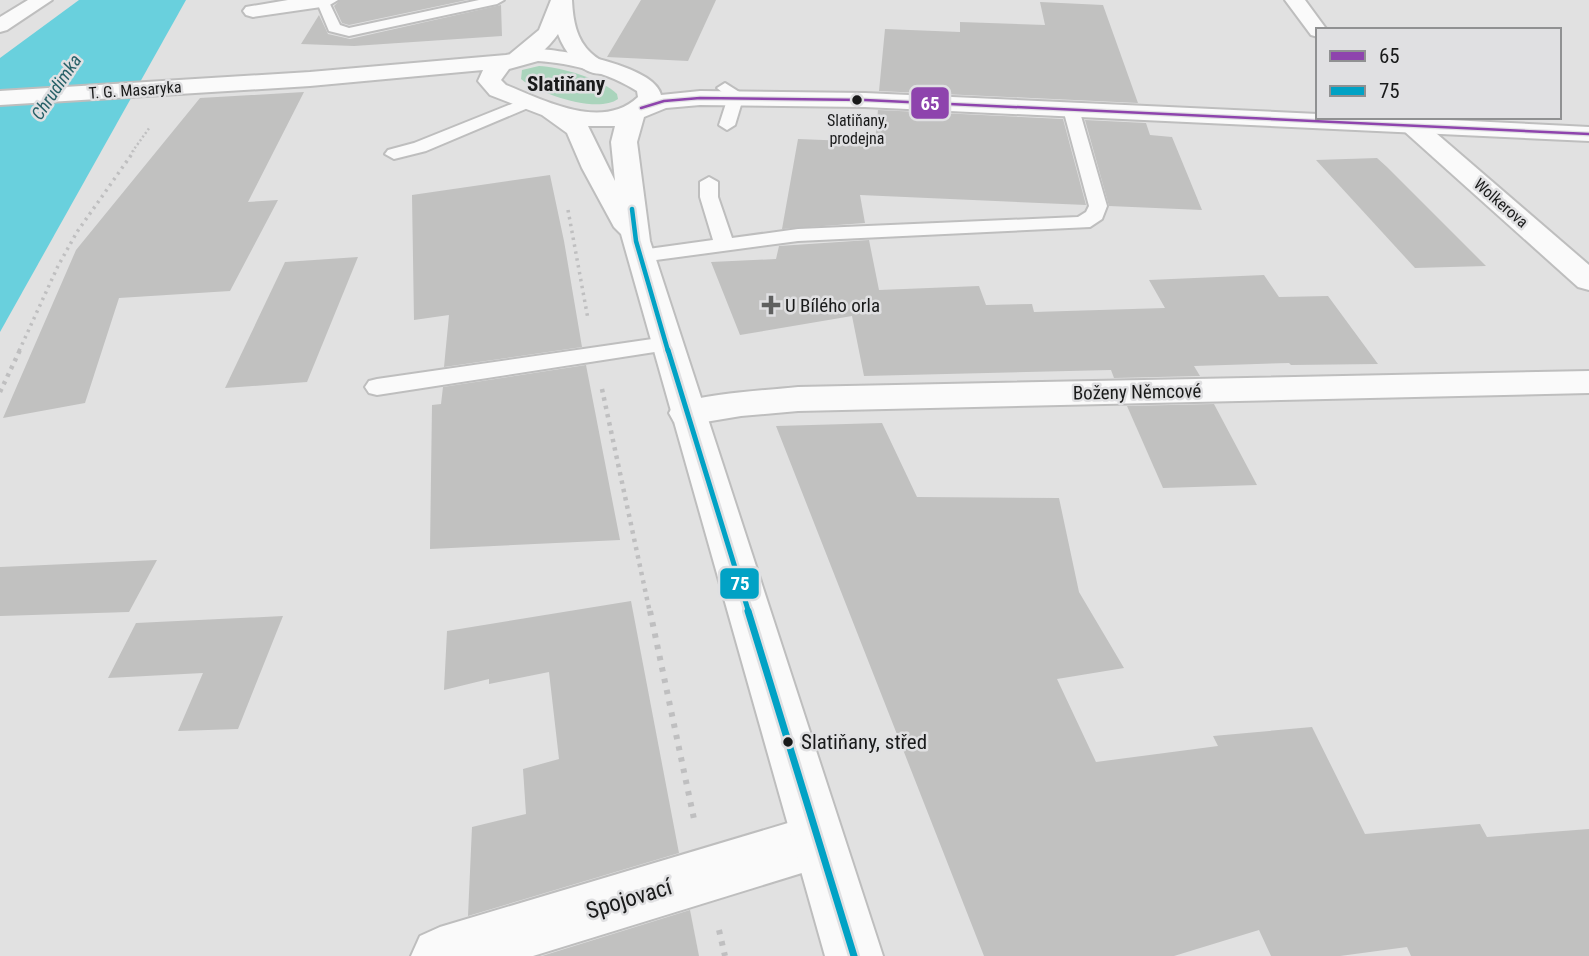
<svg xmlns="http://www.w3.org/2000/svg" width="1589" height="956" font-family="'Roboto Condensed',sans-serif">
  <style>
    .green { fill: #aad4bc }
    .water { fill: #69d0dd }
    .building { fill: #c1c1c0 }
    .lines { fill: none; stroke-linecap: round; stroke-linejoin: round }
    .service-casing { stroke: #bebebe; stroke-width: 4 }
    .minor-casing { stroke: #bebebe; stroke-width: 4 }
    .tertiary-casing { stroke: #bebebe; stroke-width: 4 }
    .secondary-casing { stroke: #bebebe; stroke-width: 4 }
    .path-far3 { stroke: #bfbfc0; stroke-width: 2.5; stroke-dasharray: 2 2.5; stroke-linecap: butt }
    .path-far2 { stroke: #bfbfc0; stroke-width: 3.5; stroke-dasharray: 2.5 4.5; stroke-linecap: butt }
    .path-far1 { stroke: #bfbfc0; stroke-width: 4.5; stroke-dasharray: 3.5 5; stroke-linecap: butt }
    .path { stroke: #bfbfc0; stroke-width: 6; stroke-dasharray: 4.5 7; stroke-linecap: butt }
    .service { fill: #fafafa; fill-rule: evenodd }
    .minor { fill: #fafafa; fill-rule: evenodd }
    .tertiary { fill: #fafafa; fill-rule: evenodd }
    .secondary { fill: #fafafa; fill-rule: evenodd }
    .bus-1-casing { stroke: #e0e0e2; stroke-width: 5 }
    .bus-2-far2-casing { stroke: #e0e0e2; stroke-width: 9 }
    .bus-2-far1-casing { stroke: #e0e0e2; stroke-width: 10 }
    .bus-2-casing { stroke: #e0e0e2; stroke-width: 12 }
    .bus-1 { stroke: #8e44ad; stroke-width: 2.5 }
    .bus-2-far2 { stroke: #01a2c5; stroke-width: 4.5 }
    .bus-2-far1 { stroke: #01a2c5; stroke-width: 5 }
    .bus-2 { stroke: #01a2c5; stroke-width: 7 }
    .bus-dot { fill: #191a1a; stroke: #e0e0e2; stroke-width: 2.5 }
    .poi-dot { fill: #5f6060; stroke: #e0e0e2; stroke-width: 2.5 }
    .labels { text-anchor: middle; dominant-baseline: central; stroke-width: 5; stroke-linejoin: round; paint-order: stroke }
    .far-street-label { font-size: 16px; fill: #191a1a; stroke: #e0e0e2 }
    .far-bus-label { font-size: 16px; fill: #191a1a; stroke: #e0e0e2 }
    .far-water-label { font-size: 18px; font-style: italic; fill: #276067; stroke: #e0e0e2 }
    .poi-label { font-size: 19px; fill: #191a1a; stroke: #e0e0e2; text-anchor: start }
    .street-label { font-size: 19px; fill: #191a1a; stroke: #e0e0e2 }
    .far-district-label { font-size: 21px; font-weight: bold; fill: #191a1a; stroke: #e0e0e2 }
    .near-bus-label { font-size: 21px; fill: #191a1a; stroke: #e0e0e2; text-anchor: start }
    .near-street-label { font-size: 23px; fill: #191a1a; stroke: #e0e0e2 }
    .line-badge { stroke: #e0e0e2; stroke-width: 2.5 }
    .badge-label { font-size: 19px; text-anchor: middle; font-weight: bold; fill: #fff }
  </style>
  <rect width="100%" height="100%" fill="#e1e1e1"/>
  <!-- green -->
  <path class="green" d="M539 66C558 66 604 80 617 94L618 99C597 114 540 94 521 79L522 70Z"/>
  <!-- water -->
  <path class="water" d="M79 0H186L0 332V58Z"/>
  <!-- building -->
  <g class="building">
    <path d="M340 0H467L349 25 342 23 334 6Z"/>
    <path d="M641 0H716L688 61 607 57Z"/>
    <path d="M1040 2 1103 5 1138 103 879 91 885 29 960 32V22L1045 25Z"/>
    <path d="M501 5 502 36 354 46 301 44 319 15 328 34 350 39Z"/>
    <path d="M304 92 248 202 278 200 230 291 119 298 85 403 3 418 76 250 200 98Z"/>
    <path d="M878 110 1063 119 1086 205 860 195 865 223 782 229 798 139 875 142Z"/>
    <path d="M1085 120 1146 123 1150 135 1172 137 1202 210 1109 206Z"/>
    <path d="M1377 158 1387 167 1486 266 1415 268 1316 160Z"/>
    <path d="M550 175 564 241 582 347 444 367 449 315 414 320 412 195Z"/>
    <path d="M869 240 879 290 979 286 986 305 1032 304 1034 312 1165 308 1149 280 1264 275 1279 297 1328 296 1378 364 1291 365 1289 363 1194 366 1200 376 1114 378 1111 370 864 376 852 316 740 335 711 262 776 259 779 246Z"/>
    <path d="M358 257 307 382 225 388 285 262Z"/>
    <path d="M586 365 620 540 430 549 432 405 441 404 443 387Z"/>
    <path d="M1214 404 1257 485 1163 488 1127 406Z"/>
    <path d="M882 423 917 497 1059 498 1079 592 1124 668 1057 679 1096 762 1218 746 1213 736 1312 727 1365 834 1480 824 1487 837 1589 829V956H1411L1407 947 1340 956H1271L1259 930 1174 956H984L776 426Z"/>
    <path d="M157 560 129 612 0 616V567Z"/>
    <path d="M631 601 679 853 468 916 472 827 526 814 523 769 559 759 549 672 489 684V679L444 690 447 631Z"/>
    <path d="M283 616 238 729 178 731 203 673 108 678 136 623Z"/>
    <path d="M690 910 699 956H542Z"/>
  </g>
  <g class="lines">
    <!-- service casing -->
    <g class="service-casing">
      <g id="service">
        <path d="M316 0H328L340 25 349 28 479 0H504L497 4 349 36 329 31Z"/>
        <path d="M725 83 744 95 735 125 727 130 719 125 728 97 717 88Z"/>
        <path d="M529 97 535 99 537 102 535 105 426 151 394 159 385 154 388 150 414 143Z"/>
        <path d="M1071 104 1079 109 1107 206 1102 219 1090 227 798 241 641 262 634 260 631 256 634 252 641 250 713 240 700 197V182L709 177 718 182V197L732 238 798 229 1078 217 1086 212 1089 206 1063 109Z"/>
        <path d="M666 337 674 339 677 344 674 349 377 395 369 393 365 387 369 381 377 379Z"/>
      </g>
    </g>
    <!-- minor casing -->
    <g class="minor-casing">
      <g id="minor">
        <path d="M28 0H52L7 30 0 32V17Z"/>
        <path d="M288 0H338L328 6 253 17 246 15 243 11 246 7Z"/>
        <path d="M1285 0H1305L1327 30H1318V37L1311 35Z"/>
        <path d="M1413 119 1422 121 1589 265V290L1578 287 1404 131 1401 126 1404 121Z"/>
        <path d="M1589 371V393L798 411 741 416 687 425 674 422 669 413 674 404C714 393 757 391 798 387Z"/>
        <path d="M818 814 837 822 845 841 837 860 818 868 533 956H411L420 936 440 927Z"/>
      </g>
    </g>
    <!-- tertiary casing -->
    <g class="tertiary-casing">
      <path id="tertiary" d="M551 0H572C573 20 576 39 591 53 597 59 604 61 609 68L606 73C583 78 565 53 558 34 548 48 529 68 510 64L507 59 510 54 539 30Z"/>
    </g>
    <!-- secondary casing -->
    <g class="secondary-casing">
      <path id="secondary" d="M538 49C565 50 655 66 661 95L700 91 865 93 1318 114V117H1388L1589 127V141L865 107 700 105 666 108 644 117 637 142 650 241 883 956H825L621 234 614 227 582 168 567 133 542 115 490 95 478 81 483 70 310 86 0 105V91L310 72 506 55ZM538 61C571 63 609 73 637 91L638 97C602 131 546 101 506 85L501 80 509 69ZM588 126H615L611 142 615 181Z"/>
    </g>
    <!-- path-far3 -->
    <path class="path-far3" d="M132 152 150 127"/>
    <!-- path-far2 -->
    <g class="path-far2">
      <path d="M568 210 588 319"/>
      <path d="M19 351 58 266 77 232 134 151"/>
    </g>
    <!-- path-far1 -->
    <g class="path-far1">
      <path d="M602 389 650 613"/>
      <path d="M0 392 20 350"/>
    </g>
    <!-- path -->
    <g class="path">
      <path d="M650 611 694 819"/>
      <path d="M719 930 725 956"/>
    </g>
    <!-- service -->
    <use href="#service" class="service"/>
    <!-- minor -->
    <use href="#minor" class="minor"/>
    <!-- tertiary -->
    <use href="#tertiary" class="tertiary"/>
    <!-- secondary -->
    <use href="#secondary" class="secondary"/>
    <!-- bus-1 casing -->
    <g class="bus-1-casing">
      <path id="bus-1" d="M641 108 664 101 700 98 865 100 1589 134"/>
    </g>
    <!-- bus-2-far2 casing -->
    <g class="bus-2-far2-casing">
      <path id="bus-2-far2" d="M632 209 636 241 668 351"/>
    </g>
    <!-- bus-2-far1 casing -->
    <g class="bus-2-far1-casing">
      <path id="bus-2-far1" d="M668 350 749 613"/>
    </g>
    <!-- bus-2 casing -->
    <g class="bus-2-casing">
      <path id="bus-2" d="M748 611 854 956"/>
    </g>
    <!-- bus-1 -->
    <use href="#bus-1" class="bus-1"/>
    <!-- bus-2-far2 -->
    <use href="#bus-2-far2" class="bus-2-far2"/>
    <!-- bus-2-far1 -->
    <use href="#bus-2-far1" class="bus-2-far1"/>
    <!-- bus-2 -->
    <use href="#bus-2" class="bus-2"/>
  </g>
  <!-- markers -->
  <g class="bus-dot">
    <circle cx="857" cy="100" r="6"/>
    <circle cx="788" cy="742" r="6"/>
  </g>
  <path class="poi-dot" d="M767.5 294.5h7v7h7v7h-7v7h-7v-7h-7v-7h7z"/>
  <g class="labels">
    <!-- far-street labels -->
    <g class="far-street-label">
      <text transform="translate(135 90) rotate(-4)">T. G. Masaryka</text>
      <text transform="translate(1501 203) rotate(41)">Wolkerova</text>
    </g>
    <!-- far-bus labels -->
    <g class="far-bus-label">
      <text x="857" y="120">Slatiňany,<tspan x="857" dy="18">prodejna</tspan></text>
    </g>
    <!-- far-water labels -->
    <g class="far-water-label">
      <text transform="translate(56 87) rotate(-56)">Chrudimka</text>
    </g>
    <!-- poi labels -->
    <g class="poi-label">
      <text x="785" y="305">U Bílého orla</text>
    </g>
    <!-- street labels -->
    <g class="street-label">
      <text transform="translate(1137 392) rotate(-1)">Boženy Němcové</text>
    </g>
    <!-- far-district labels -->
    <g class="far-district-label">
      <text x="566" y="84">Slatiňany</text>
    </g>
    <!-- near-bus labels -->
    <g class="near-bus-label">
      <text x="801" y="742">Slatiňany, střed</text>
    </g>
    <!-- near-street labels -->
    <g class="near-street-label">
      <text transform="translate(629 899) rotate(-17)">Spojovací</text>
    </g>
  </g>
  <g class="line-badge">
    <rect x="910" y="86" width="40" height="34" rx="7" fill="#8e44ad"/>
    <rect x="719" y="567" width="41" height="33" rx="7" fill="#01a2c5"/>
  </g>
  <g class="badge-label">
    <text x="930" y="110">65</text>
    <text x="740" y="590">75</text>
  </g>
  <!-- legend -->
  <rect x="1316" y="28" width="245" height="91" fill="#e0e0e2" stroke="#909192" stroke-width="2"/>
  <rect x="1330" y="51" width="35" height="10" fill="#8e44ad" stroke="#909192" stroke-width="2"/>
  <text x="1379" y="63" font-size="21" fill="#191a1a">65</text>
  <rect x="1330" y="86" width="35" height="10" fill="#01a2c5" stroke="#909192" stroke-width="2"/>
  <text x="1379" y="98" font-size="21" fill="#191a1a">75</text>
</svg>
